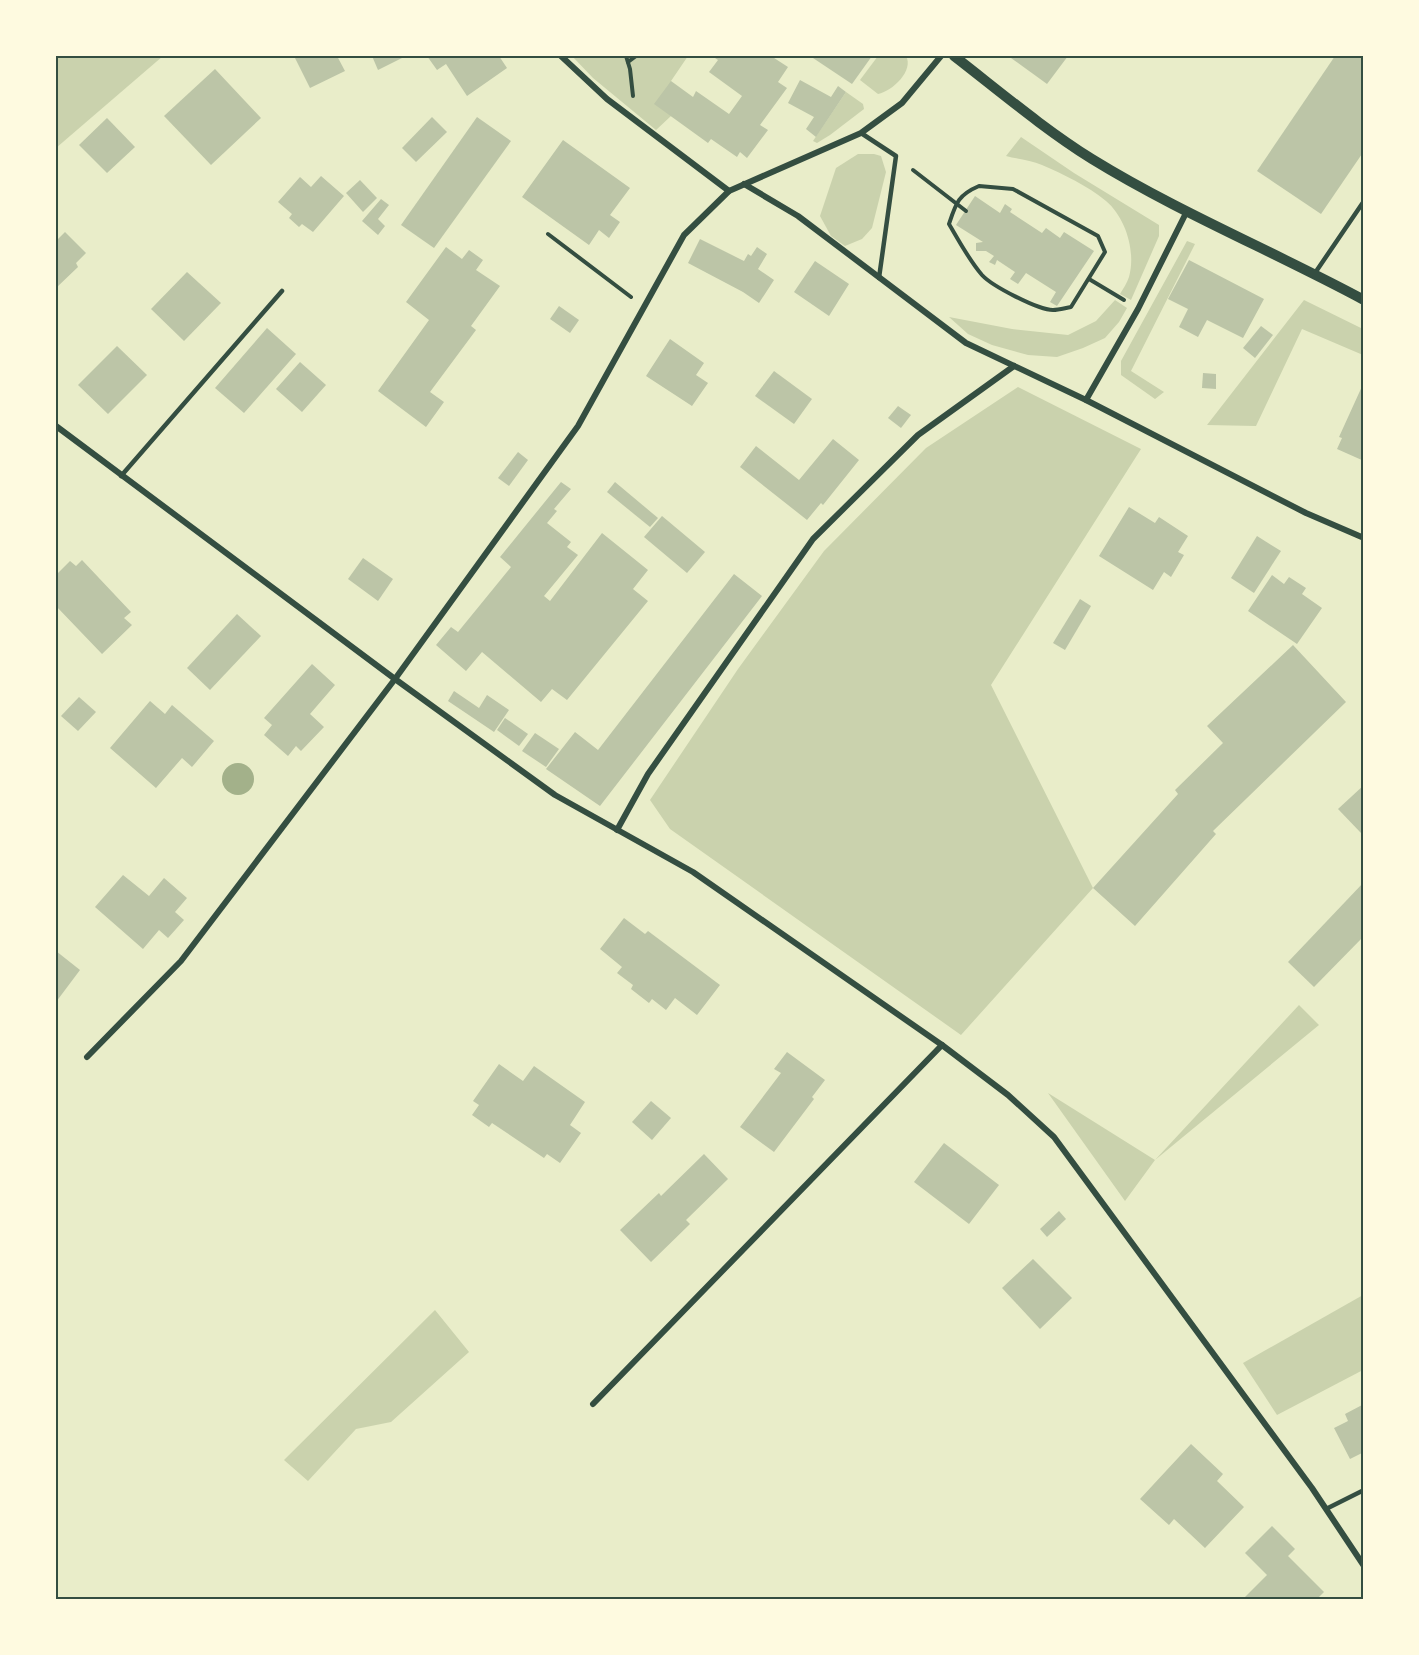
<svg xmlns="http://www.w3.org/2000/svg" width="1419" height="1655" font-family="'Roboto Condensed',sans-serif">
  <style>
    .green { fill: #cad2ad }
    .water { fill: #a3b18a }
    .building { fill: #bcc5a7 }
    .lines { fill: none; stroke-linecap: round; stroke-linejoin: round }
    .path { stroke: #344e41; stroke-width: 4 }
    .service { stroke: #344e41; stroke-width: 4.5 }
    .minor { stroke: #344e41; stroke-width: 6 }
    .tertiary { stroke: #344e41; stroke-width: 10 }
    .neatline { fill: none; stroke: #344e41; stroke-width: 2 }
  </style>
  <rect width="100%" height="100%" fill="#e9edc9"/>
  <!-- green -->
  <g class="green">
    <path d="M56 56H163L56 148Z"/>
    <path d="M572 56H688L671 81V116L656 130 593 78Z"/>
    <path d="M878 56H906C914 70 893 91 878 94L860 80Z"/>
    <path d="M846 92 863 104 864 109 830 135 817 143 813 141Z"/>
    <path d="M1021 137 1074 173 1159 225V236L1131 300 1120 294C1123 289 1127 283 1129 277 1136 252 1126 218 1106 201 1088 186 1063 174 1042 165 1031 160 1017 159 1006 156Z"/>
    <path d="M858 154H874L881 156 886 172 872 228 862 239 845 246 831 236 820 216 836 168Z"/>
    <path d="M1187 241 1195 244 1131 371 1164 392 1155 399 1121 375V361Z"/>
    <path d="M1115 300 1127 308 1119 322 1105 338 1083 348 1057 357 1028 355 992 345 968 334 949 317 1012 329 1068 335 1096 321Z"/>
    <path d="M1304 300 1363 329V355L1302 329 1256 426 1207 425Z"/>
    <path d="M1018 387 1141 449 991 685 1093 888 961 1035 670 829 650 800 738 669 824 551 926 448Z"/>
    <path d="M1299 1005 1319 1025 1155 1160 1125 1201 1048 1093 1155 1160Z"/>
    <path d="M1363 1295V1370L1277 1415 1243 1363Z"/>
    <path d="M435 1310 469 1352 391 1422 356 1429 308 1481 284 1460Z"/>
  </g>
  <!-- water -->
  <circle class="water" cx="238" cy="779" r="16"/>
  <!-- building -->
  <g class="building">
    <path d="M294 56H337L345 71 310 88Z"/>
    <path d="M372 56H406L378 70Z"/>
    <path d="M427 56H499L507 68 467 96 446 64 437 70Z"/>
    <path d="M712 56H771L788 67 778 82 787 88 760 125 768 130 747 158 740 152 737 157 711 139 708 143 654 104 671 81 693 97 696 91 729 114 742 96 709 72 718 60Z"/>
    <path d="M810 56H872L852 84Z"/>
    <path d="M1013 56H1068L1047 84 1011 58Z"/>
    <path d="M1335 56H1364V151L1321 214 1257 171Z"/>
    <path d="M215 69 261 118 211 165 164 116Z"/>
    <path d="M800 80 831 97 838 86 846 92 816 137 806 129 814 117 788 103Z"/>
    <path d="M432 117 447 132 416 162 402 148Z"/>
    <path d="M477 117 511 141 434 248 401 225Z"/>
    <path d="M107 118 135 147 107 173 79 145Z"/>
    <path d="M563 140 630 188 610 215 620 222 609 238 599 230 589 245 522 197Z"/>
    <path d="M321 176 344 196 313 232 302 224 299 227 289 218 292 214 278 202 300 177 311 187Z"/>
    <path d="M360 180 377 198 363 212 346 193Z"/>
    <path d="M975 196 1000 213 1005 204 1012 209 1010 212 1042 233 1046 228 1060 238 1064 232 1094 251 1057 306 1050 302 1056 292 1026 273 1018 284 1010 279 1015 272 997 260 995 265 989 262 994 256 986 251H976V243L983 242 956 225Z"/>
    <path d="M381 199 389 205 378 219 385 226 378 235 362 221Z"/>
    <path d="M65 232 86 253 76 263 78 267 56 288V241Z"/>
    <path d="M700 239 744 261 748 254 751 256 757 247 767 254 758 269 774 280 759 303 743 292 688 263Z"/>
    <path d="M446 247 462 259 469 250 483 260 476 270 500 286 471 326 476 330 430 392 444 402 426 427 378 391 429 320 406 302Z"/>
    <path d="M1189 260 1264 299 1243 338 1207 320 1198 337 1179 327 1188 309 1168 299Z"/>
    <path d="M815 261 849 284 829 316 794 292Z"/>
    <path d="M187 272 221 303 184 341 151 309Z"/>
    <path d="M559 306 579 320 570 333 550 319Z"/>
    <path d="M1261 326 1273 335 1255 358 1243 348Z"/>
    <path d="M267 328 296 354 244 413 215 388Z"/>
    <path d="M670 339 704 363 696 375 708 383 692 406 646 376Z"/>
    <path d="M117 346 147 375 108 414 78 385Z"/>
    <path d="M300 362 326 385 302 412 276 389Z"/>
    <path d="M774 371 812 399 794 424 755 396Z"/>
    <path d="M1203 373 1216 374V389L1202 388Z"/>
    <path d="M1364 382V461L1337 449 1342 438 1339 437Z"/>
    <path d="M898 406 911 415 901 428 888 418Z"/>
    <path d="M833 439 859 460 823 505 821 503 807 520 740 467 756 446 799 480Z"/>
    <path d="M518 452 528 460 509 486 498 478Z"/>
    <path d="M561 482 571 489 554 509 557 511 547 523 571 542 567 547 578 555 544 596 550 601 602 533 648 570 633 589 648 601 567 700 552 689 541 702 482 652 466 671 436 645 451 627 458 632 511 567 500 557Z"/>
    <path d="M615 482 658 518 650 527 607 492Z"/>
    <path d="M1129 507 1155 523 1159 517 1188 536 1178 552 1184 555 1171 577 1164 572 1153 590 1099 556Z"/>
    <path d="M662 516 705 552 687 573 644 537Z"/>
    <path d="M1257 536 1281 551 1254 593 1231 578Z"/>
    <path d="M363 558 393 579 378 601 348 579Z"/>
    <path d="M82 560 131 612 124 618 132 625 102 654 56 606V575L70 561 76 566Z"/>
    <path d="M734 574 762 596 600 806 546 769 575 732 598 750Z"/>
    <path d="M1272 575 1284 584 1289 577 1306 588 1302 594 1322 608 1297 644 1248 611Z"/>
    <path d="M1080 599 1091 606 1065 650 1053 643Z"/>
    <path d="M237 614 261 636 210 690 187 668Z"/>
    <path d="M1293 645 1346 702 1213 831 1216 834 1135 926 1093 888 1178 794 1175 790 1223 743 1207 726Z"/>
    <path d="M312 664 335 685 310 714 324 727 301 751 296 746 288 756 264 735 272 725 264 718Z"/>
    <path d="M454 691 479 708 487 695 509 710 494 732 448 701Z"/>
    <path d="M79 697 96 712 78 731 61 716Z"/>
    <path d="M150 701 165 714 172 705 214 741 192 767 182 758 156 788 110 748Z"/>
    <path d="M505 718 528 734 519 746 497 730Z"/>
    <path d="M535 733 559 749 546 767 522 751Z"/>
    <path d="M1364 785V831L1361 833 1338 809Z"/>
    <path d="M123 875 149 896 164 878 187 898 175 912 184 920 168 938 159 930 143 949 95 907Z"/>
    <path d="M1364 882V936L1314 987 1288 962Z"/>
    <path d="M624 918 645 934 648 931 720 985 697 1015 675 998 666 1010 652 999 649 1003 631 989 633 985 617 973 622 967 600 949Z"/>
    <path d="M56 951 80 970 56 1002Z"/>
    <path d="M787 1052 825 1080 812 1097 814 1099 774 1152 740 1127 781 1073 774 1069Z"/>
    <path d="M499 1064 523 1081 534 1066 585 1102 570 1125 581 1133 560 1163 547 1154 544 1158 492 1123 489 1127 472 1115 479 1105 473 1101Z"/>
    <path d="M651 1101 671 1118 652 1140 632 1122Z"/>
    <path d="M944 1143 999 1185 969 1224 914 1182Z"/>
    <path d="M704 1154 728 1179 686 1220 690 1224 651 1262 620 1230 659 1193 661 1196Z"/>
    <path d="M1059 1211 1066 1219 1047 1237 1040 1229Z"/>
    <path d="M1033 1259 1072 1298 1040 1329 1002 1288Z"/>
    <path d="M1364 1404V1452L1350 1459 1334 1428 1348 1421 1345 1414Z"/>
    <path d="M1191 1444 1223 1474 1217 1481 1244 1507 1205 1548 1174 1519 1169 1525 1140 1499Z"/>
    <path d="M1272 1526 1295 1549 1288 1556 1324 1592 1316 1600H1242L1267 1575 1245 1553Z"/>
  </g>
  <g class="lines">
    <!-- path -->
    <g class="path">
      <path d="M626 56 630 69 633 96"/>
      <path d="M628 62 636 56"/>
      <path d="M913 170 966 211"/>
      <path d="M979 186 1013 189 1098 236 1105 252 1071 307C1065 308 1059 310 1053 310 1038 310 992 286 982 275 969 260 959 241 949 224 956 203 958 195 979 186Z"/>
      <path d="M548 234 631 297"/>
      <path d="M1089 279 1124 300"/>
    </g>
    <!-- service -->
    <g class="service">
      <path d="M861 133 896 156 879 278"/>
      <path d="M1315 273 1364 201"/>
      <path d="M121 476 282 291"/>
      <path d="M1326 1509 1364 1490"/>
    </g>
    <!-- minor -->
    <g class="minor">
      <path d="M561 56 607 99 729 191"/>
      <path d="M744 184 798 216 966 343 1086 400 1306 513 1364 538"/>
      <path d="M1086 400 1138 309 1187 211"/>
      <path d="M56 426 395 679 555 795 693 872 942 1045 1008 1095 1054 1137 1312 1488 1364 1566"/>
      <path d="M617 830 648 774 813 539 918 435 1014 366"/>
      <path d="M87 1057 181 961 395 679 578 426 684 235 729 191 861 133 902 103 941 56"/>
      <path d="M593 1404 942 1045"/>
    </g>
    <!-- tertiary -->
    <path class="tertiary" d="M954 56C998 90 1044 129 1092 159 1178 212 1275 252 1364 300"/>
  </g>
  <!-- border -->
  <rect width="1419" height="1655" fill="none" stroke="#fefae0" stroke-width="114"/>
  <rect x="57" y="57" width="1305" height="1541" class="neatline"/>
</svg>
